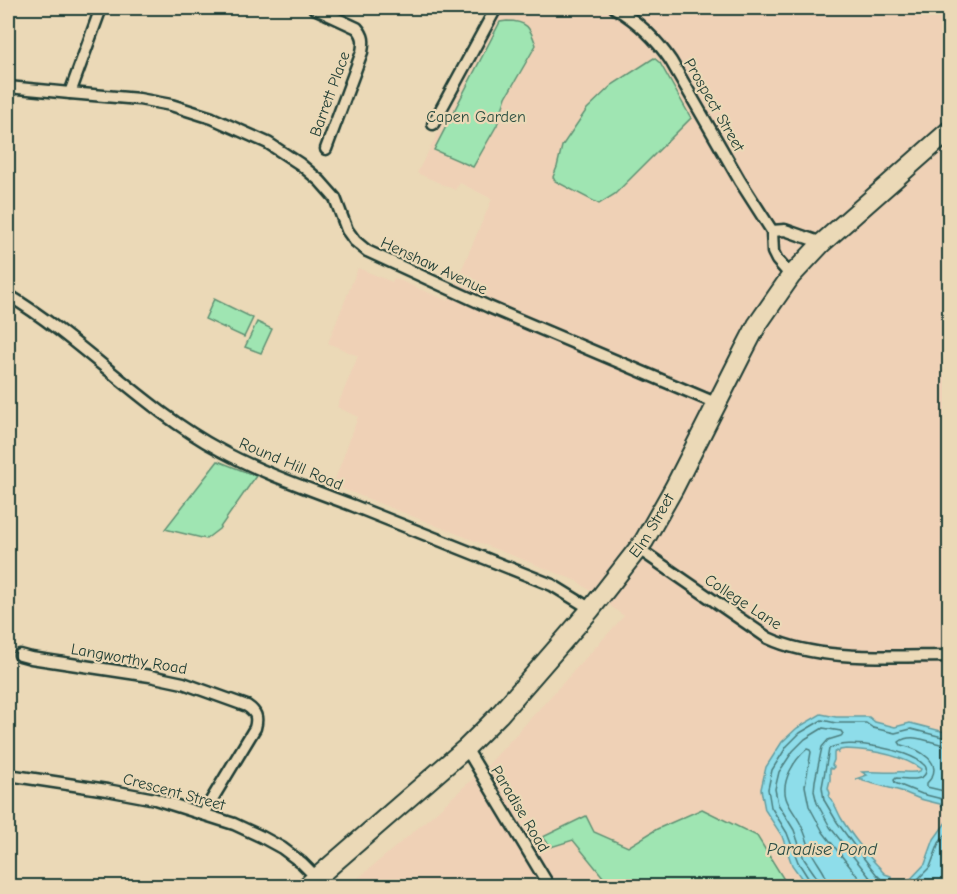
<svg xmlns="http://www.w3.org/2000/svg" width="957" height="894" font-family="'Comic Neue',sans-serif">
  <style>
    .built { fill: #efd1b6 }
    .green { fill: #9fe5b2; stroke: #5f9173; stroke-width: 1.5 }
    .water { fill: #8eddea; stroke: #629da1; stroke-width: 1.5; fill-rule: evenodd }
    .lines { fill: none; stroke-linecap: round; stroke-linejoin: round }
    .shore { stroke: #4b7d7d; stroke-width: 1.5 }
    .minor-casing { stroke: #1f3d34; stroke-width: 15 }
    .trunk-casing { stroke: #1f3d34; stroke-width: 22 }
    .minor { stroke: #ebd9b7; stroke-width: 10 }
    .trunk { stroke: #ebd9b7; stroke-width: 18 }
    .labels { text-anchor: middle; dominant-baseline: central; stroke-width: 4.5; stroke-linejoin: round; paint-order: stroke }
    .street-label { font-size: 16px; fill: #1f3d34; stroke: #ebd9b7 }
    .park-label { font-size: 16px; fill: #2c4e41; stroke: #ebd9b7 }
    .water-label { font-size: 18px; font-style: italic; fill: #2a4d46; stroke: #ebd9b7 }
  </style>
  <rect width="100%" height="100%" fill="#ebd9b7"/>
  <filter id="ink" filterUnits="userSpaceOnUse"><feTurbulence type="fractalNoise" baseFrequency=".0167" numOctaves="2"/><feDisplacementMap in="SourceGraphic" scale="12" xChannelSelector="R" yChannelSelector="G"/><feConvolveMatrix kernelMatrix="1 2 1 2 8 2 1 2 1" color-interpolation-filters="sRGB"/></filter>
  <g filter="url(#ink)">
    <!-- built -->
    <path class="built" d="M503 8H949V886H349L425 822 487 766 624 616 577 581 333 485 358 417 337 407 358 356 328 343 358 268 392 282 394 278 448 301 492 199 460 183 455 190 417 173Z"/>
    <!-- green -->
    <g class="green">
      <path d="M507 21C528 21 530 28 536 45L506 97 497 125 473 167 434 150 500 22Z"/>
      <path d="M654 58 660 63 691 118 615 194 599 204 555 181 553 177 557 167 562 146 587 109 612 85Z"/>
      <path d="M214 299 253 318 244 337 205 319Z"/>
      <path d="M257 322 272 329 261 353 245 347Z"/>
      <path d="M218 461 256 476 219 529 206 539 165 529Z"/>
      <path d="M702 809 757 836 788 886H616L603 877 573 840 551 847 543 837 586 816 594 832 628 847 657 829Z"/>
    </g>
    <!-- water -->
    <path class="water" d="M821 714 836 717H869L875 722 895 727 910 723 949 733V886H807L792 865 782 836 765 810 761 789 766 767 782 742 797 728ZM846 749C870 750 900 754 921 769L920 771C912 774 904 771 896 772 885 773 874 771 862 772L867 775 856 779H863V781L901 791 920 799 940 804 946 809 947 821 934 839 925 864 905 885 894 883 891 880V876L885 874 881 870V869C868 856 851 835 841 818 837 811 835 803 829 797L830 793 828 788 830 780V768L832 769 834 767 832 765 834 760V753L837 751 838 753 840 750Z"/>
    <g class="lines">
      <!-- shore -->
      <g class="shore">
        <path d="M950 746C934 745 913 731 899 742L901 745C919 749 947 763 927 783V787L944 791 950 795"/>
        <path d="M811 886 810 881 798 862 787 833 771 807 768 789 772 770 787 746 800 733 822 720 836 723H866L873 728 895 733 911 729 950 739"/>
        <path d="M819 886 818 879 804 859 794 830 778 804 775 789 779 772 793 751 805 739 823 728 841 731 843 734 841 736 828 740 822 747 815 781 814 791 817 803 830 827 871 879 879 886"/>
        <path d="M828 886C827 873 818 865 812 853 808 845 806 835 802 827 798 817 789 808 786 798 781 781 794 760 807 749L810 750 811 752 805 786 809 806 823 832 865 886"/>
        <path d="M889 886 877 875 858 851 837 822 824 800 822 787 829 749C846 737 909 750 923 764 926 766 927 768 926 772 923 783 904 778 896 778L894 780 895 783 922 794 942 799 950 804"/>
        <path d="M911 886 930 867 939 843 950 829"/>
      </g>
      <!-- minor casing -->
      <g class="minor-casing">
        <g id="minor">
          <path d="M314 8 357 28C364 36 364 41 362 52L326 149"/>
          <path d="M615 8C637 21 657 40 671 61L740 181 772 231 773 252 777 260 791 276"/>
          <path d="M8 87 70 93 101 8"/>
          <path d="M70 93 139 99 171 105 212 118 268 143 300 164 320 181 335 198 347 230 355 241 367 251 489 307 718 404"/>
          <path d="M433 124 496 8"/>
          <path d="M772 231 785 230 822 243"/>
          <path d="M8 295C83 340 142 408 220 450 262 473 309 489 354 506 420 532 486 559 552 585L591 609"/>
          <path d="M639 549 768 638C819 662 893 656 950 656"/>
          <path d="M20 655 31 658 150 676 183 683 247 706C256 712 258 717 255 728L203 814"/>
          <path d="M466 748 549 886"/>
          <path d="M8 775 107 790 155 799 234 824 262 837 282 848 302 863 317 878"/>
        </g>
      </g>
      <!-- trunk casing -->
      <g class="trunk-casing">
        <g id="trunk">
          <path id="s1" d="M307 886 466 748 499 715 591 609 644 541 674 488 743 352 757 325 791 276 822 243 950 130"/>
        </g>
      </g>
      <!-- minor -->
      <use href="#minor" class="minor"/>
      <!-- trunk -->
      <use href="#trunk" class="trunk"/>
    </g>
  </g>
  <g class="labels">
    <!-- street labels -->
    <g class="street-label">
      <text transform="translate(330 94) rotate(-70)">Barrett Place</text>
      <text transform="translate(714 105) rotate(60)">Prospect Street</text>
      <text transform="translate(434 266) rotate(25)">Henshaw Avenue</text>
      <text transform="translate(291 464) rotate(23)">Round Hill Road</text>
      <text stroke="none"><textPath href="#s1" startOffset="501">Elm Street</textPath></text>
      <text transform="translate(743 602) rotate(33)">College Lane</text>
      <text transform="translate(129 659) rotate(10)">Langworthy Road</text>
      <text transform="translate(174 792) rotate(15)">Crescent Street</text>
      <text transform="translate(520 809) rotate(59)">Paradise Road</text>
    </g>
    <!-- park labels -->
    <g class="park-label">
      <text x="476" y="117">Capen Garden</text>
    </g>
    <!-- water labels -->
    <g class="water-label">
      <text x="822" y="849">Paradise Pond</text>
    </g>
  </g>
  <!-- margin -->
  <rect width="957" height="894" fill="none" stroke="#ebd9b7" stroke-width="30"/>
  <rect x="15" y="15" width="927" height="864" fill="none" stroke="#1f3d34" stroke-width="2" filter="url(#ink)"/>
</svg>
